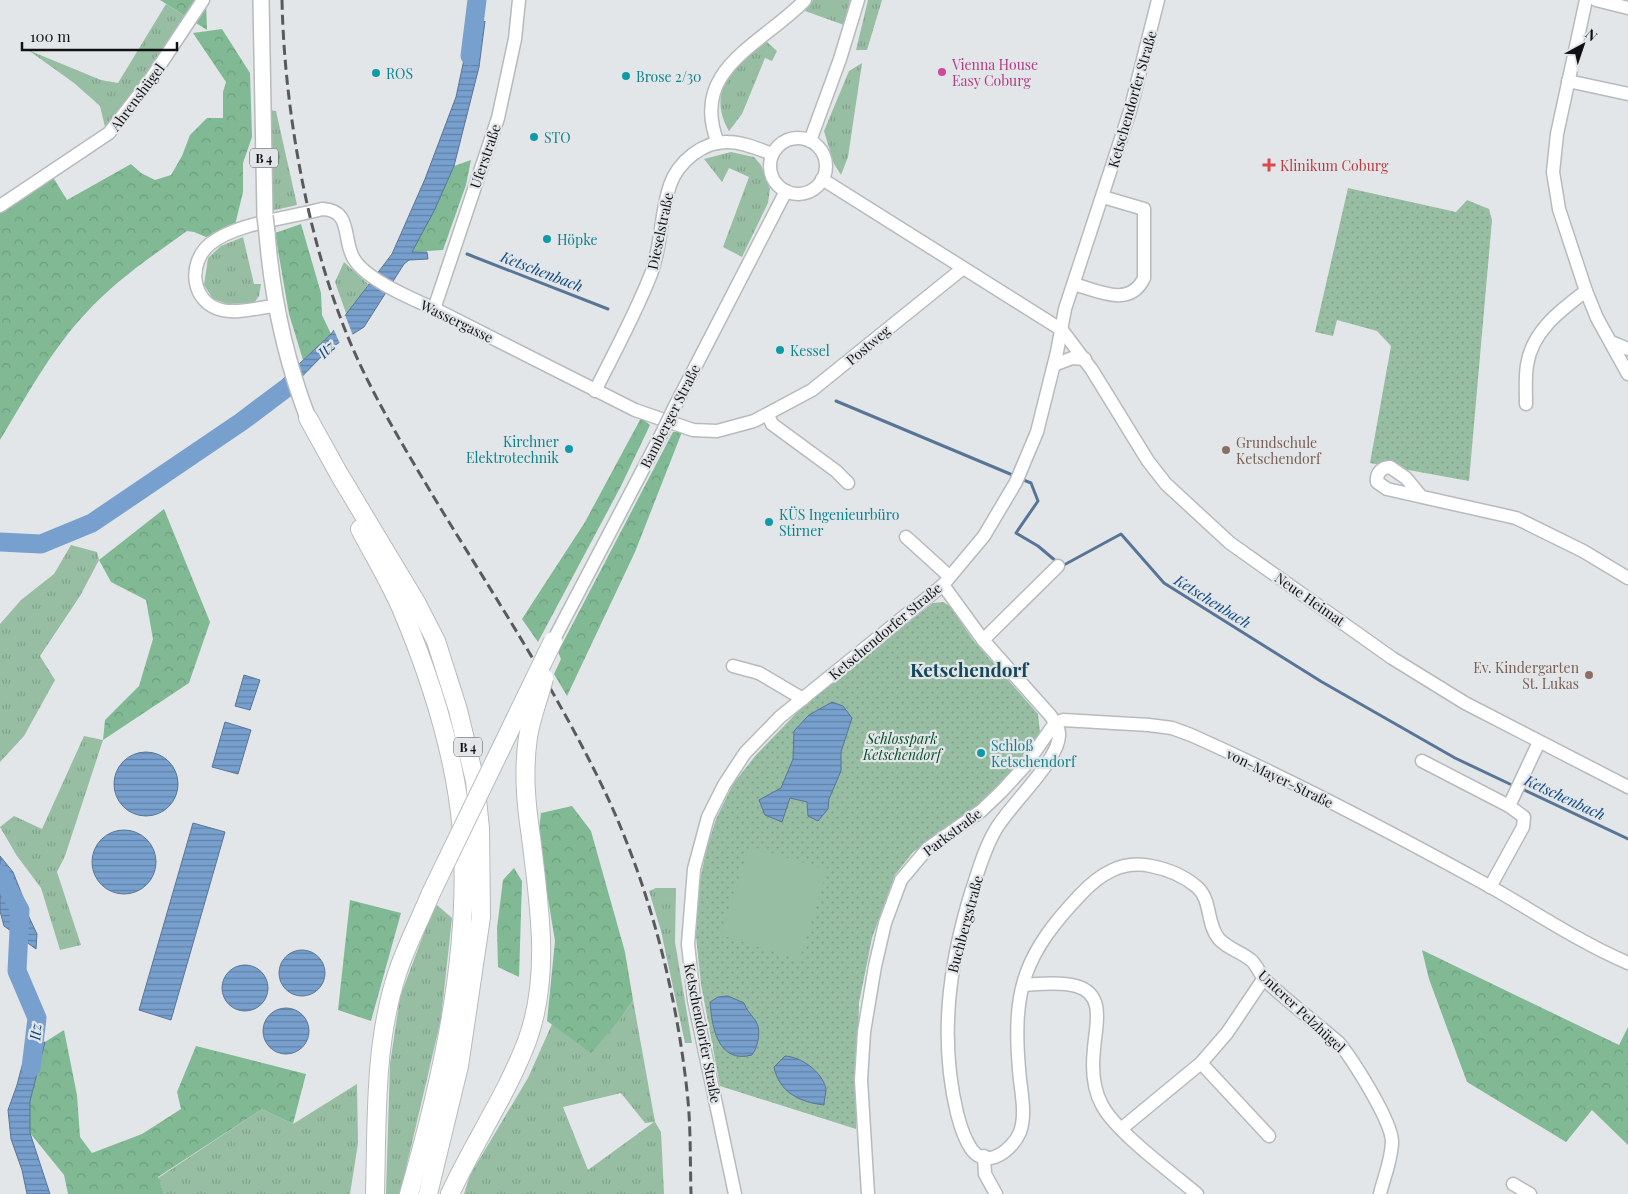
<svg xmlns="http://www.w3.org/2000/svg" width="1628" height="1194" font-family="'Playfair Display',serif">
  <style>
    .grass { fill: url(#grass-tufts); fill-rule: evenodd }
    .forest { fill: url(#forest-crowns) }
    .park { fill: url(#park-dots) }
    .pitch { fill: #97bda3 }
    .water { fill: url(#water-rules); stroke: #597596 }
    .pier { fill: #e3e6e8 }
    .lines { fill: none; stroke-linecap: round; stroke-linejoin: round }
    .stream { stroke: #597596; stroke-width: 3 }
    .river { stroke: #78a0ce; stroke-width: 19 }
    .minor-casing { stroke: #b7babc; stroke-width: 15 }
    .major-casing { stroke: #b7babc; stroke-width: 18 }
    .highway-casing { stroke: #b7babc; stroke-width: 20 }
    .minor { stroke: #fff; stroke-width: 12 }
    .major { stroke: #fff; stroke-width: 15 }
    .highway { stroke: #fff; stroke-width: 18 }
    .rail { stroke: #595a5c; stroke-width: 3; stroke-dasharray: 10 5; stroke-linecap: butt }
    .minor-bridge-casing { stroke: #b7babc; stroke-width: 15; stroke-linecap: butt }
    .major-bridge-casing { stroke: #b7babc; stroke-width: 18; stroke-linecap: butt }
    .highway-bridge-casing { stroke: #b7babc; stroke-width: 20; stroke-linecap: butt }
    .minor-bridge { stroke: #fff; stroke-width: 12 }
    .major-bridge { stroke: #fff; stroke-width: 15 }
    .highway-bridge { stroke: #fff; stroke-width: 18 }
    .hotel-dot { fill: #d1479c; stroke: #e3e6e8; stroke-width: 2 }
    .culture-dot { fill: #0f9aa8; stroke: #e3e6e8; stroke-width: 2 }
    .health-dot { fill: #e0444e; stroke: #e3e6e8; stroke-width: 2 }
    .education-dot { fill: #8d6e63; stroke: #e3e6e8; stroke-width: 2 }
    .labels { text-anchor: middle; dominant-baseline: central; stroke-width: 4.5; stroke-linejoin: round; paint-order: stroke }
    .shield { fill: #e3e6e8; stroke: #4f5152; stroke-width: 1 }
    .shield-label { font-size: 12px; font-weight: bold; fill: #101112 }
    .hotel-label { font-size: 14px; fill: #b23c85; stroke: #e3e6e8; text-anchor: start }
    .culture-label { font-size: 14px; fill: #0d838f; stroke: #e3e6e8; text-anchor: start }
    .street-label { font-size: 14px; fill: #101112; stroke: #e3e6e8 }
    .health-label { font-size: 14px; fill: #be3a42; stroke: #e3e6e8; text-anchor: start }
    .education-label { font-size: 14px; fill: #785e54; stroke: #e3e6e8; text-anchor: start }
    .park-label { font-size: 14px; font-style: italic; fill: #084f2c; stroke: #e3e6e8 }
    .water-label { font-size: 15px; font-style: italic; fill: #0d4981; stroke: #e3e6e8 }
    .district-label { font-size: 19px; font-weight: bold; fill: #154859; stroke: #e3e6e8 }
  </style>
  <defs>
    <pattern id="grass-tufts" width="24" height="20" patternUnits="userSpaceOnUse" patternTransform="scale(1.25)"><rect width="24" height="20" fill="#97bda3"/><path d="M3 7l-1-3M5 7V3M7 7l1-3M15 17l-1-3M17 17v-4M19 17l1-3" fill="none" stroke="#81a18b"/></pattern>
    <pattern id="forest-crowns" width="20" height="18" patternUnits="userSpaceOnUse" patternTransform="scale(1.25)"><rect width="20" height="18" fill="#80b994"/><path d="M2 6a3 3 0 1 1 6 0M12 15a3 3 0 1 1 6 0" fill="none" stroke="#6e9e7f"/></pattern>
    <pattern id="park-dots" width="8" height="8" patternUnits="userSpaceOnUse" patternTransform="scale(1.25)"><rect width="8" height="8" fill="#97bda3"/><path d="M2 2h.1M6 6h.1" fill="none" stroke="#81a18b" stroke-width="1.8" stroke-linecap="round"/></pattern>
    <pattern id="water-rules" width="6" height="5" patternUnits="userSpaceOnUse" patternTransform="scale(1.25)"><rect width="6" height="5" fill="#78a0ce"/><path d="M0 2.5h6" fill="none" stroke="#6181a6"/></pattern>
  </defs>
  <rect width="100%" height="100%" fill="#e3e6e8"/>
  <!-- grass -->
  <g class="grass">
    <path d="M813 0H850L844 25 805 11Z"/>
    <path d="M868 0H882L867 50H856Z"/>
    <path d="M166 4 185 16 106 131 100 106 74 83 28 50 101 80 118 83Z"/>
    <path d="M767 42 777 51 772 61 765 58 742 114 729 131C705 89 736 65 767 42Z"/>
    <path d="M862 63 848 157 841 175 834 164 824 131 849 71Z"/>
    <path d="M270 110 276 111 297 205 271 211Z"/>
    <path d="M731 152 754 157 761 165 770 189 768 203 742 257 723 247 749 177 729 168 722 182 704 159Z"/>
    <path d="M243 237 254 284H261L259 296 254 303 228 304 213 299 204 285 208 258 221 246Z"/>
    <path d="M344 262 368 284 347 316 335 282Z"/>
    <path d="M71 545 97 552 99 560 80 596 40 656 55 680 24 736 0 762V624L21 600 54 574Z"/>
    <path d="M84 736 103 740 65 856 57 872 81 945 60 950 41 888 17 856 0 827 14 816 42 829Z"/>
    <path d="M656 888H676L675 942 692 1043H685L661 931 649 891Z"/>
    <path d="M437 905 452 918 441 1019 400 1194H386L390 1064 400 997 433 909Z"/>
    <path d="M633 1000 655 1122 661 1132 664 1194H464L470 1175 528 1078 552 1024 591 1052 619 1021ZM621 1093 645 1123 654 1122 588 1170 563 1107Z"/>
    <path d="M357 1084 358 1143 350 1194H164L158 1178 262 1109 293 1124Z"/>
  </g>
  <!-- forest -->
  <g class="forest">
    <path d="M160 0H206L207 30Z"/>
    <path d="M222 29 250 73 252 137 243 163V192L235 225 206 237 194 232 187 231C152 256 115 281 86 313 51 350 26 397 0 440V206L51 174 67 200 131 164 141 173 155 180 171 175 182 156 190 135 207 118H223V92L226 82 193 33Z"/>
    <path d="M471 160 466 185 443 250 412 252 454 166Z"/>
    <path d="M301 224 321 293 322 315 331 334 303 360 289 314 275 233Z"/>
    <path d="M641 418 650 425 621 486 538 642 522 619 585 522Z"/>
    <path d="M673 432H682L635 552 567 696 554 674 561 659 558 652Z"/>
    <path d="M164 509 210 622 189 683 103 740 105 720 139 686 153 639 146 600 111 582 99 560Z"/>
    <path d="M572 806 591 831 625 952 633 1000 619 1021 591 1053 547 1021 555 941 538 838 541 813Z"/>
    <path d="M514 868 522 881 519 977 498 967 497 928 503 880Z"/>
    <path d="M350 900 401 913 371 1021 338 1010Z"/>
    <path d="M1422 950 1619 1045 1628 1027V1145L1592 1110 1566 1142 1467 1082 1429 979Z"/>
    <path d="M64 1030 77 1095 80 1137 92 1153 142 1134 181 1109 177 1092 196 1046 306 1074 293 1124 262 1109 158 1177 164 1194H68L64 1175 30 1133V1101L45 1042Z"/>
  </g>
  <!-- park -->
  <g class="park">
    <path d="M1348 188 1456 212 1467 200 1489 209 1492 220 1469 481 1370 463 1391 346 1377 331 1337 320 1333 336 1315 332Z"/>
    <path d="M943 602 950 606 973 640 1038 714 1040 732 1030 753 998 788 955 824 913 852 895 875 872 938 859 1003 856 1129 720 1086 701 984 695 927 698 890 706 851 716 819 733 784 756 755 810 699 933 603Z"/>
  </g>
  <!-- pitch -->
  <path class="pitch" d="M750 846 827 870 799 960 721 935Z"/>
  <!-- water -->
  <g class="water">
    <path d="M485 21 479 67 454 166 434 211 412 252H427L428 259 409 260 404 264 364 327 329 349 273 406 265 396 331 334 392 254 425 179 456 97 466 50V37Z"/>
    <path d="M244 675 260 680 250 710 235 706Z"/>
    <path d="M832 702 843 706 852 718 841 752V771L829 799 828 809 818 821 808 816 807 802 790 798 782 822 765 815 759 800 781 788 793 759 794 731 809 715Z"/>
    <path d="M225 722 251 730 238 774 212 767Z"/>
    <circle cx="146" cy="784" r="32"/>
    <path d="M193 823 225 832 171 1020 139 1010Z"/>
    <circle cx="124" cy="862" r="32"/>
    <path d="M0 856 13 872 24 900 28 915 37 934 36 949 4 926 0 911Z"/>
    <circle cx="302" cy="973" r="23"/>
    <circle cx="245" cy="988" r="23"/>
    <path d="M728 996 744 1003C746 1010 751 1014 755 1020 762 1029 758 1047 752 1055 718 1064 712 1028 710 1002L718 997Z"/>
    <circle cx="286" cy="1031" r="23"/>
    <path d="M45 1042 30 1101V1133L50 1194H27L22 1170 11 1139 8 1110 17 1085 27 1047Z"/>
    <path d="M785 1056C801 1057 822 1071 826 1089 826 1093 824 1100 824 1105 799 1102 779 1092 774 1067Z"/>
  </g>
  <!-- pier -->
  <path class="pier" d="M345 315 354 338 341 346 333 328Z"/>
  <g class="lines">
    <!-- stream -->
    <g class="stream">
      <path d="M467 254 608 309"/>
      <path d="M836 401 1015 476"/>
      <path d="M1021 479 1031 483 1038 501 1016 533 1038 546 1057 562"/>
      <path d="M1062 566 1121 534 1164 583 1322 682 1455 758 1514 786"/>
      <path d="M1520 788 1628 839"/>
    </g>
    <!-- river -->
    <g class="river">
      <path d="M470 56 477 0"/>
      <path d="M0 542 41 544 92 523 241 422 289 386"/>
      <path d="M0 874 20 910 17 971 37 1018 31 1068"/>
    </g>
    <!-- minor casing -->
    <g class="minor-casing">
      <g id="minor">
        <path d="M1586 0 1557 134 1553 172 1559 209 1586 291 1597 318 1628 374"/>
        <path d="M1596 0 1628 8"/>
        <path d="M1568 81 1628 94"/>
        <circle cx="798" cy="166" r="28"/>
        <path d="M810 141 840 59 858 0"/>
        <path d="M718 143C688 69 763 44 805 0"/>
        <path d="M822 179 1062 330 1092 370 1148 461 1166 484 1230 543 1392 658 1465 703 1628 787"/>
        <path d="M0 206 109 133 148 83 203 0"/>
        <path d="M1074 284C1098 291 1130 308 1144 278V209L1103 197"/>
        <path d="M276 306C259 307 239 314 222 310 191 303 187 263 210 244 235 223 290 218 322 209 353 210 342 240 354 259 367 281 416 300 439 311L635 410 693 430 717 431 754 421 812 390 962 269"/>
        <path d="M434 309 498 118 515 39 519 0"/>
        <path d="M1611 342 1628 349"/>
        <path d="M1054 365 1072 358 1085 359"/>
        <path d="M595 391C614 353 635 315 651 274 662 245 660 214 670 185 678 162 703 141 728 142 742 142 759 149 772 154"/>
        <path d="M1526 404C1526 391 1525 377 1527 365 1532 331 1561 310 1586 291"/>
        <path d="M674 408 786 191"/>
        <path d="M768 415 772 424 836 471 848 483"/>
        <path d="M1420 495 1406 478 1390 467C1382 467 1376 473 1377 482L1387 489 1516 518 1583 551 1628 578"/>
        <path d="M906 537 949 576"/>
        <path d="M943 585 983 640 1050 715C1054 721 1060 728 1059 736 1058 761 1010 805 996 829 984 849 978 872 971 893 949 965 939 1038 957 1113 960 1125 964 1139 972 1150 988 1170 1013 1149 1020 1132 1027 1113 1020 1088 1019 1069 1012 988 1025 953 1081 894 1100 874 1122 860 1151 866 1167 869 1184 876 1197 887 1212 900 1206 924 1219 939 1228 949 1242 952 1252 961 1257 966 1260 974 1265 980 1288 1002 1315 1022 1339 1043 1353 1060 1391 1120 1392 1141 1392 1159 1384 1177 1380 1194"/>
        <path d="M983 640 1058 566"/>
        <path d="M553 641 662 433"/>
        <path d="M733 666 759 673 803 699"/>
        <path d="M1422 761 1509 806 1524 817 1523 827 1490 887"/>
        <path d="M1509 806 1539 742"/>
        <path d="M1023 985C1041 984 1059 982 1076 986 1107 994 1095 1028 1094 1049 1092 1067 1093 1089 1102 1105 1116 1132 1172 1173 1197 1194"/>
        <path d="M1201 1063 1269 1136"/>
        <path d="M1121 1129 1201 1063 1227 1033 1264 978"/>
        <path d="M984 1156 985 1174 996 1194"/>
        <path d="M1513 1184 1530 1194"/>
        <path d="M735 1194 694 1000 688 944 694 869 708 817 724 785 745 753 780 717 943 585 984 536 1016 482 1037 432 1057 352 1065 309 1130 111 1158 0"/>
        <path d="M868 1194 861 1080 864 1032 875 966 885 923 901 880 927 849 981 811 1001 792 1024 767 1055 723 1063 720 1149 725 1172 728 1191 735C1292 780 1391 832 1489 886 1535 912 1579 942 1628 963"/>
      </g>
    </g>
    <!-- major casing -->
    <g class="major-casing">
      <g id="major">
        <path d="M261 0 265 216"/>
        <path d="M267 233C272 296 285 358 308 418"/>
      </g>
    </g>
    <!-- highway casing -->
    <g class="highway-casing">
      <g id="highway">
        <path d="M308 418 339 474 417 604 436 641 458 710 475 781 480 828 481 917 459 1066 428 1194"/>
        <path d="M360 529C374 556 390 582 402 610 431 679 456 757 462 832 471 952 442 1080 409 1194"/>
        <path d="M375 1194C377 1121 374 1044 397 974 406 946 420 920 431 893"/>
        <path d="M450 1194C474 1142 507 1094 527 1041 551 976 539 904 531 837"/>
      </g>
    </g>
    <!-- minor -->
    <use href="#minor" class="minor"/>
    <!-- major -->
    <use href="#major" class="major"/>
    <!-- highway -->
    <use href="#highway" class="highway"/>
    <!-- rail -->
    <path class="rail" d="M282 0C284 102 305 226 342 322 367 388 405 449 441 509 498 602 559 695 606 794 649 886 676 990 687 1091 691 1125 690 1160 691 1194"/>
    <!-- minor-bridge casing -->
    <g class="minor-bridge-casing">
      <path id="minor-bridge" d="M662 433 674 408"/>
    </g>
    <!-- major-bridge casing -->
    <g class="major-bridge-casing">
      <path id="major-bridge" d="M265 216 267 233"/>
    </g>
    <!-- highway-bridge casing -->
    <g class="highway-bridge-casing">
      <g id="highway-bridge">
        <path d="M531 837C526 804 523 772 528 737 531 717 539 698 544 678"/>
        <path d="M431 893 553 641"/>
      </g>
    </g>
    <!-- minor-bridge -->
    <use href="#minor-bridge" class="minor-bridge"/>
    <!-- major-bridge -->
    <use href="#major-bridge" class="major-bridge"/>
    <!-- highway-bridge -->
    <use href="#highway-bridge" class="highway-bridge"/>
  </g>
  <!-- markers -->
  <circle class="hotel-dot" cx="942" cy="72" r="5"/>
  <g class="culture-dot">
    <circle cx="376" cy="73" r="5"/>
    <circle cx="626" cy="76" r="5"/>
    <circle cx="534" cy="137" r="5"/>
    <circle cx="547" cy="239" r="5"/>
    <circle cx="780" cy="350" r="5"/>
    <circle cx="569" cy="449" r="5"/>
    <circle cx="769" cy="522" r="5"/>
    <circle cx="981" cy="753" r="5"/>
  </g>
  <path class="health-dot" d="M1266.5 157.5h5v5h5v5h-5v5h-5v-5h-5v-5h5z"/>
  <g class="education-dot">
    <circle cx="1226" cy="450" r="5"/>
    <circle cx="1589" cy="675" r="5"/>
  </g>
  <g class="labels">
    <!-- shield labels -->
    <g class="shield">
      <rect x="250" y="148.5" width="28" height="19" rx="4"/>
      <rect x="454" y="737.5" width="28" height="19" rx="4"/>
    </g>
    <g class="shield-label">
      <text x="264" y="158">B 4</text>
      <text x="468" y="747">B 4</text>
    </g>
    <!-- hotel labels -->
    <g class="hotel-label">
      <text x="952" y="64">Vienna House<tspan x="952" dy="16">Easy Coburg</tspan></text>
    </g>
    <!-- culture labels -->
    <g class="culture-label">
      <text x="386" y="73">ROS</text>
      <text x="636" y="76">Brose 2/30</text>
      <text x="544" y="137">STO</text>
      <text x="557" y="239">Höpke</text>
      <text x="790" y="350">Kessel</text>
      <text x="559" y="441" text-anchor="end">Kirchner<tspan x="559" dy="16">Elektrotechnik</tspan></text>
      <text x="779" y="514">KÜS Ingenieurbüro<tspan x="779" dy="16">Stirner</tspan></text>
      <text x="991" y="745">Schloß<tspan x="991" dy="16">Ketschendorf</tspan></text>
    </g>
    <!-- street labels -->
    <g class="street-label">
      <text transform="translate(137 97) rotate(-53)">Ahrenshügel</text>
      <text transform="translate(1132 99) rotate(-74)">Ketschendorfer Straße</text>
      <text transform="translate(485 156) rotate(-71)">Uferstraße</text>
      <text transform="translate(660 231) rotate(-78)">Dieselstraße</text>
      <text transform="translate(457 321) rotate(26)">Wassergasse</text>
      <text transform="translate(868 345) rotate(-40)">Postweg</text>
      <text transform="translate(670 416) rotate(-63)">Bamberger Straße</text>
      <text transform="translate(1310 599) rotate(35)">Neue Heimat</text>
      <text transform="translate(885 631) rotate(-40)">Ketschendorfer Straße</text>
      <text transform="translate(1280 778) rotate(26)">von-Mayer-Straße</text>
      <text transform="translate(952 832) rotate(-37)">Parkstraße</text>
      <text transform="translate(965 924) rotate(-75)">Buchbergstraße</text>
      <text transform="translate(1302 1011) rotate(43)">Unterer Pelzhügel</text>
      <text transform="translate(703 1033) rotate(79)">Ketschendorfer Straße</text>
    </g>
    <!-- health labels -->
    <g class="health-label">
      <text x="1280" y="165">Klinikum Coburg</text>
    </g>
    <!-- education labels -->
    <g class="education-label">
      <text x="1236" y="442">Grundschule<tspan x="1236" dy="16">Ketschendorf</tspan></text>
      <text x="1579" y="667" text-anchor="end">Ev. Kindergarten<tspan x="1579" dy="16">St. Lukas</tspan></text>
    </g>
    <!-- park labels -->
    <g class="park-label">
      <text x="902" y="738">Schlosspark<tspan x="902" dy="16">Ketschendorf</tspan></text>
    </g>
    <!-- water labels -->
    <g class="water-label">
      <text transform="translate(542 271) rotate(21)">Ketschenbach</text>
      <text transform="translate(326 349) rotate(-45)">Itz</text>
      <text transform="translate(1213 601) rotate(32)">Ketschenbach</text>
      <text transform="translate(1565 797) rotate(25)">Ketschenbach</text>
      <text transform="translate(35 1032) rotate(-85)">Itz</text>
    </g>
    <!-- district labels -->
    <g class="district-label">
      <text x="969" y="669">Ketschendorf</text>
    </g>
  </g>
  <!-- north arrow -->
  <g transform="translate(1583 45) rotate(40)" stroke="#e3e6e8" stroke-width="4" paint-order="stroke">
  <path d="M0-4L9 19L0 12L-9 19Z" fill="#101112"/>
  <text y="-8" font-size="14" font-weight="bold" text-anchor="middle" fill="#101112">N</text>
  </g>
  <!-- scale -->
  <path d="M22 42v8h155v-8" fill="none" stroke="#101112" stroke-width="2.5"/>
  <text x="30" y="42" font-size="15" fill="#101112" stroke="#e3e6e8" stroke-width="4" paint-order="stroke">100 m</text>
</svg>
